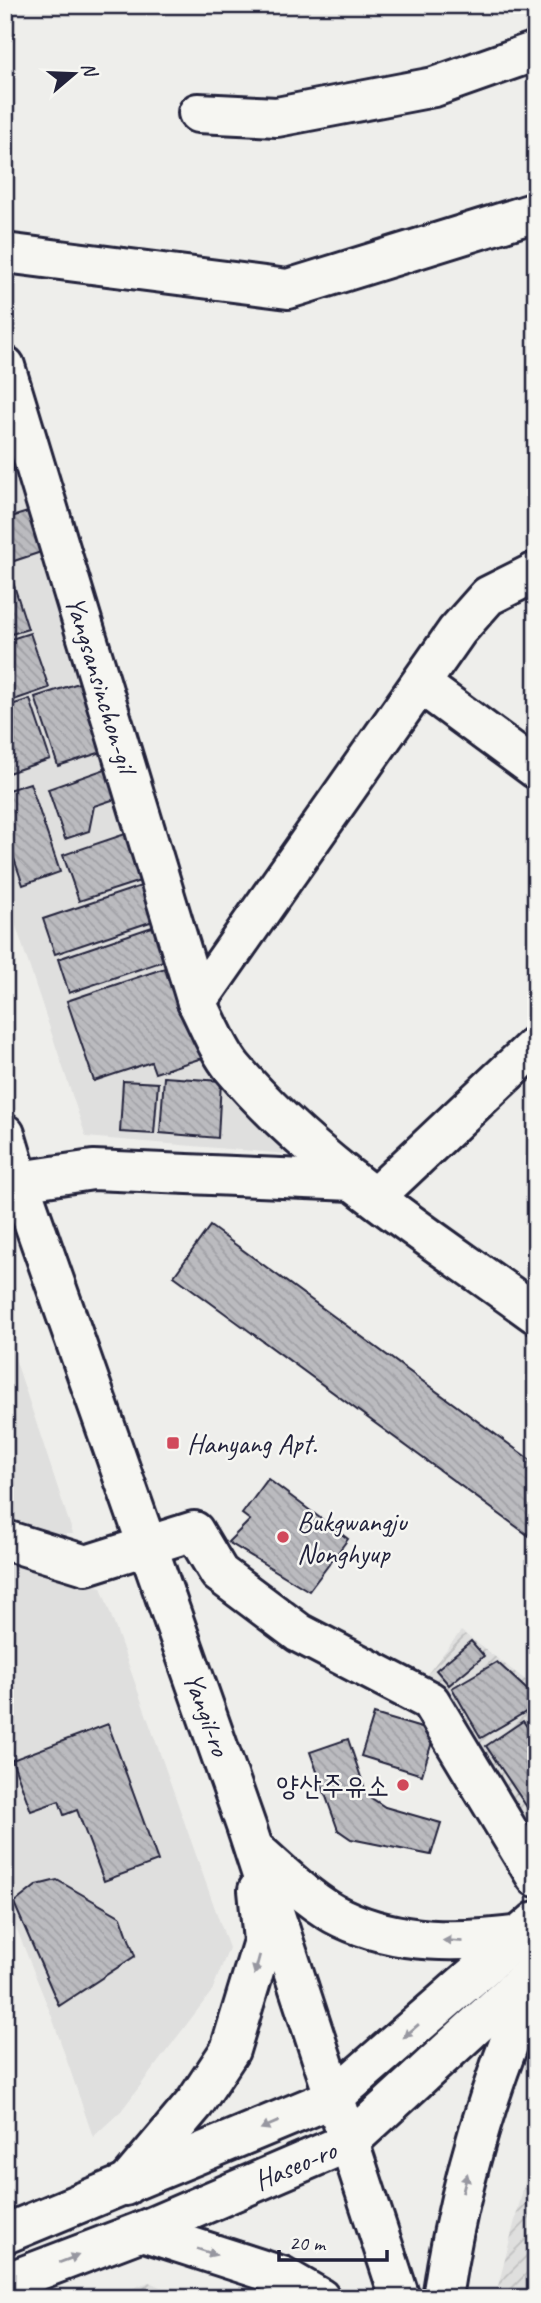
<svg xmlns="http://www.w3.org/2000/svg" width="541" height="2303" font-family="Caveat,'Poor Story',sans-serif">
  <style>
    .built { fill: #dfdfde }
    .industrial { fill: url(#industrial-furrows) }
    .building { fill: url(#building-back-hatch); stroke: #22223b; stroke-width: 2 }
    .lines { fill: none; stroke-linecap: round; stroke-linejoin: round }
    .minor-casing { stroke: #22223b; stroke-width: 44 }
    .major-casing { stroke: #22223b; stroke-width: 44 }
    .minor { stroke: #f6f6f2; stroke-width: 38 }
    .major { stroke: #f6f6f2; stroke-width: 38 }
    .oneway { fill: #9797a0 }
    .poi-dot { fill: #d1495b; stroke: #f6f6f2; stroke-width: 2.5 }
    .labels { text-anchor: middle; dominant-baseline: central; stroke-width: 5; stroke-linejoin: round; paint-order: stroke }
    .street-label { font-size: 28px; fill: #22223b; stroke: #f6f6f2 }
    .poi-label { font-size: 28px; fill: #22223b; stroke: #f6f6f2; text-anchor: start }
  </style>
  <defs>
    <pattern id="industrial-furrows" width="10" height="10" patternUnits="userSpaceOnUse" patternTransform="scale(1.75)"><rect width="10" height="10" fill="#dfdfde"/><path d="M-1 1l2-2M0 10L10 0M9 11l2-2" fill="none" stroke="#bfbfbf"/></pattern>
    <pattern id="building-back-hatch" width="6" height="6" patternUnits="userSpaceOnUse" patternTransform="scale(1.75)"><rect width="6" height="6" fill="#bbbbbf"/><path d="M-1 5l2 2M0 0l6 6M5-1l2 2" fill="none" stroke="#a0a0a5"/></pattern>
  </defs>
  <rect width="100%" height="100%" fill="#eeeeeb"/>
  <filter id="ink" filterUnits="userSpaceOnUse"><feTurbulence type="fractalNoise" baseFrequency=".0143" numOctaves="2"/><feDisplacementMap in="SourceGraphic" scale="14" xChannelSelector="R" yChannelSelector="G"/><feConvolveMatrix kernelMatrix="1 2 1 2 8 2 1 2 1" color-interpolation-filters="sRGB"/></filter>
  <g filter="url(#ink)">
    <!-- built -->
    <g class="built">
      <path d="M5 411 209 1057 298 1155 86 1137 5 893Z"/>
      <path d="M5 1328 73 1534H59L5 1518Z"/>
      <path d="M5 1562 101 1587 229 1948 212 1991 121 2111 93 2137 52 2017 5 1900V1755L15 1745 5 1718Z"/>
    </g>
    <!-- industrial -->
    <g class="industrial">
      <path d="M461 1631 536 1688V1831L533 1834 450 1698 425 1677Z"/>
      <path d="M536 2139V2298H495Z"/>
      <path d="M149 2282 185 2298H106Z"/>
    </g>
    <!-- building -->
    <g class="building">
      <path d="M31 511 44 551 5 564V519Z"/>
      <path d="M10 573 28 629 5 636V575Z"/>
      <path d="M30 633 49 688 5 703V641Z"/>
      <path d="M85 681 108 750 58 766 35 697Z"/>
      <path d="M30 699 50 759 5 774V707Z"/>
      <path d="M108 768 118 798 94 806 89 831 65 839 48 789Z"/>
      <path d="M30 783 60 872 23 885 5 832V791Z"/>
      <path d="M134 831 149 878 79 901 63 855Z"/>
      <path d="M144 885 156 920 55 954 43 919Z"/>
      <path d="M158 925 169 959 69 993 58 959Z"/>
      <path d="M171 966 202 1058 155 1073 151 1062 94 1081 67 1001Z"/>
      <path d="M164 1077 221 1081 218 1138 160 1133Z"/>
      <path d="M123 1081 158 1083 154 1134 120 1132Z"/>
      <path d="M210 1226 536 1464V1541L174 1276Z"/>
      <path d="M268 1479 348 1539 309 1591 228 1542 250 1520 242 1514Z"/>
      <path d="M471 1641 484 1656 449 1685 436 1670Z"/>
      <path d="M497 1662 536 1698V1706L481 1738 452 1688Z"/>
      <path d="M374 1714 435 1732 422 1775 361 1756Z"/>
      <path d="M523 1721 536 1739V1801L527 1807 486 1746Z"/>
      <path d="M108 1724 158 1861 104 1881 77 1810 64 1815 59 1801 31 1811 12 1760Z"/>
      <path d="M348 1739 367 1795 385 1807 441 1823 431 1855 351 1839 338 1830 310 1752Z"/>
      <path d="M57 1880 121 1917 135 1956 59 2006 14 1903 37 1885Z"/>
    </g>
    <g class="lines">
      <!-- minor casing -->
      <g class="minor-casing">
        <g id="minor">
          <path d="M198 113 277 117 434 87 536 51"/>
          <path d="M5 253 288 289 536 212"/>
          <path d="M5 366 197 1002C208 1023 218 1050 233 1068 317 1167 432 1238 536 1314"/>
          <path d="M422 685 536 769"/>
          <path d="M197 1002 457 631 488 596 536 572"/>
          <path d="M19 1181 93 1170 353 1181"/>
          <path d="M375 1197 536 1045"/>
          <path d="M5 1540 86 1565 194 1531 219 1573 299 1633 430 1701 536 1877"/>
          <path d="M254 1849C281 1872 310 1903 342 1918 399 1945 461 1943 521 1935"/>
          <path d="M125 2186 195 2103 230 2050 263 1941 258 1890"/>
          <path d="M142 2231 282 2276 320 2298"/>
          <path d="M442 2298C458 2187 491 2079 536 1977"/>
        </g>
      </g>
      <!-- major casing -->
      <g class="major-casing">
        <g id="major">
          <path d="M5 1134 19 1181 246 1826 400 2298"/>
          <path d="M5 2234 333 2098 536 1921"/>
          <path d="M5 2283 142 2231 349 2142 536 1970"/>
        </g>
      </g>
      <!-- minor -->
      <use href="#minor" class="minor"/>
      <!-- major -->
      <use href="#major" class="major"/>
    </g>
    <!-- one-way arrows -->
    <defs><path id="oneway-solid" d="M-6-.8H1V-3.2L6.5 0L1 3.2V.8H-6Z" transform="scale(1.75)"/></defs>
    <g class="oneway">
      <use href="#oneway-solid" transform="translate(453 1941) rotate(-177)"/>
      <use href="#oneway-solid" transform="translate(257 1965) rotate(105)"/>
      <use href="#oneway-solid" transform="translate(411 2031) rotate(139)"/>
      <use href="#oneway-solid" transform="translate(270 2125) rotate(157)"/>
      <use href="#oneway-solid" transform="translate(465 2183) rotate(-76)"/>
      <use href="#oneway-solid" transform="translate(207 2252) rotate(18)"/>
      <use href="#oneway-solid" transform="translate(69 2259) rotate(-21)"/>
    </g>
  </g>
  <!-- markers -->
  <g class="poi-dot">
    <rect x="166" y="1436" width="14" height="14" rx="3.5"/>
    <circle cx="283" cy="1537" r="7"/>
    <circle cx="403" cy="1785" r="7"/>
  </g>
  <g class="labels">
    <!-- street labels -->
    <g class="street-label">
      <text transform="translate(101 684) rotate(73)">Yangsansinchon-gil</text>
      <text transform="translate(207 1714) rotate(70)">Yangil-ro</text>
      <text transform="translate(295 2165) rotate(-23)">Haseo-ro</text>
    </g>
    <!-- poi labels -->
    <g class="poi-label">
      <text x="187" y="1443">Hanyang Apt.</text>
      <text x="297" y="1521">Bukgwangju<tspan x="297" dy="32">Nonghyup</tspan></text>
      <text x="389" y="1785" text-anchor="end">양산주유소</text>
    </g>
  </g>
  <!-- margin -->
  <rect width="541" height="2303" fill="none" stroke="#f6f6f2" stroke-width="28"/>
  <rect x="14" y="14" width="513" height="2275" fill="none" stroke="#22223b" stroke-width="2.5" filter="url(#ink)"/>
  <!-- north arrow -->
  <g transform="translate(74 74) rotate(71)" stroke="#f6f6f2" stroke-width="5" paint-order="stroke">
  <path d="M0-5L12 26L0 18L-12 26Z" fill="#22223b"/>
  <text y="-10" font-size="19" font-weight="bold" text-anchor="middle" fill="#22223b">N</text>
  </g>
  <!-- scale -->
  <path d="M279 2250v10h108v-10" fill="none" stroke="#22223b" stroke-width="3.5"/>
  <text x="289" y="2250" font-size="21" fill="#22223b" stroke="#f6f6f2" stroke-width="5" paint-order="stroke">20 m</text>
</svg>
